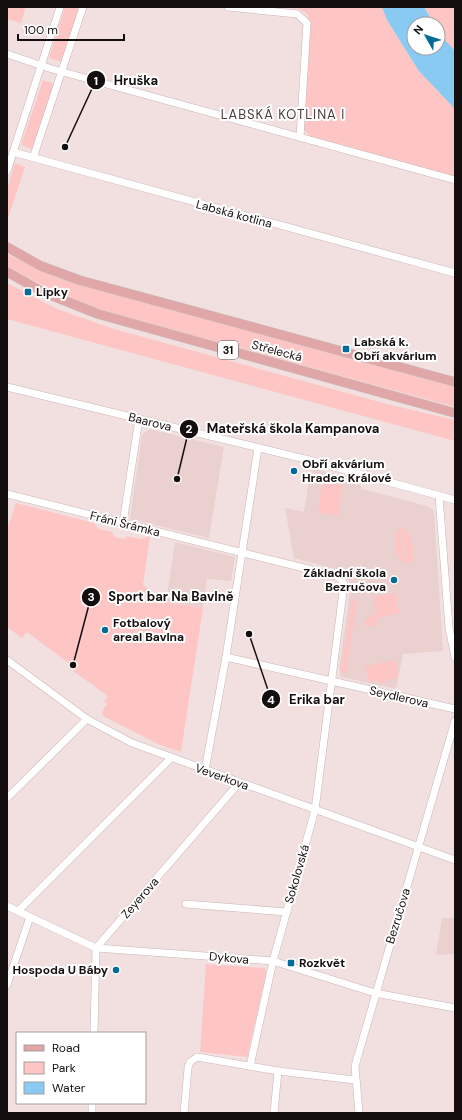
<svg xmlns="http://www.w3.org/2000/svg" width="462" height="1120" font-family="'DM Sans',sans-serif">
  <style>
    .built { fill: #ead0cf }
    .green { fill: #fdc6c5; fill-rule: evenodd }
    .water { fill: #89caf3 }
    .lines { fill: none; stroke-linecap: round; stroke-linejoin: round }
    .minor-casing { stroke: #c7b6b6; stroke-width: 8 }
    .major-casing { stroke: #c7c5c5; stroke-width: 10 }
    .minor { stroke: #fff; stroke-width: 7 }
    .major { stroke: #e1a6a7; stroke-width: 9 }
    .poi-dot { fill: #046a98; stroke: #fff; stroke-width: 1.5 }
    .labels { text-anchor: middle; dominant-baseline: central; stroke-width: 4; stroke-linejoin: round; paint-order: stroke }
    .shield { fill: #fff; stroke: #5a5656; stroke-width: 1 }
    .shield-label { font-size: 11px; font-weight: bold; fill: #140e0e }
    .street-label { font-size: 12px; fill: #140e0e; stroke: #fff }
    .poi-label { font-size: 12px; font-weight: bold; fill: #140e0e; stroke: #fff; text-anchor: start }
    .neighbourhood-label { font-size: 13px; letter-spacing: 1px; fill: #4a3d3c; stroke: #fff }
    .leader { fill: none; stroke: #140e0e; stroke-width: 1.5 }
    .callout-dot { fill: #140e0e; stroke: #fff; stroke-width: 1.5 }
    .mark-label { font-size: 12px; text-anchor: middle; font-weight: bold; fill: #fff }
    .callout-label { font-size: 13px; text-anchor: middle; font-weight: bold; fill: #140e0e; stroke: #fff; stroke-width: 4; stroke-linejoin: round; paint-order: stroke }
  </style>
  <rect width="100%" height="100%" fill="#f1e0df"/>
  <!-- built -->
  <g class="built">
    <path d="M150 429 224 447 209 538 130 519 142 435Z"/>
    <path d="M311 468 356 479 362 489 427 506 434 511 443 651 403 654 396 689 342 677 340 675 339 668 351 585 348 579 339 570 294 558 285 508 304 512Z"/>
    <path d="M175 542 235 557 231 581 207 579 203 608 166 602Z"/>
    <path d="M442 918H455V954L436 955Z"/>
  </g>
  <!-- green -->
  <g class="green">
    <path d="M7 7H26L21 23 7 19Z"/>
    <path d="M65 7H79L62 62 49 58Z"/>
    <path d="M279 7H382L387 20 419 71 455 109V177L311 138 303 128 311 26 307 14 299 9Z"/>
    <path d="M424 7H455V51C447 43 438 36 438 24H434Z"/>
    <path d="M43 80 55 84 32 149 21 145Z"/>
    <path d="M15 163 25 167 7 221V189Z"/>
    <path d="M7 254 58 278 455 387V407L104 311C69 298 38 284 7 266Z"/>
    <path d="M7 283 57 309 114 329 387 404 455 420V441L7 319Z"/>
    <path d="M322 483 342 485 339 515 318 513Z"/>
    <path d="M16 503 94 523 99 529 112 532 115 537 125 539 126 536 140 539 150 536 143 585 166 602 203 608 181 752 158 744 103 716 102 712 107 704 104 702 108 696 73 671 75 668 27 632 22 638 7 627V529Z"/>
    <path d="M401 528C411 529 417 554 412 562L406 564C396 562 390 533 401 528ZM401 535H403L407 556H404Z"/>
    <path d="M396 593 399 613 377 618 376 628 363 624 373 613 377 617 373 597Z"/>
    <path d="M352 599 357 600 346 673H341Z"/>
    <path d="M396 660 398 671 397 678 387 680V682L381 684 380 681 369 682 365 666Z"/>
    <path d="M206 964 265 968 266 974 247 1057 200 1052Z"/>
  </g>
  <!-- water -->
  <path class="water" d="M382 7H424L434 24H414V48H438V32L455 51V109L419 71 387 20Z"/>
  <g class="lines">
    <!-- minor casing -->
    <g class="minor-casing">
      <g id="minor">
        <path d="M228 7 297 14 307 23 300 137"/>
        <path d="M7 54 52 69 455 180"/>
        <path d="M13 152 455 273"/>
        <path d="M33 158 83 7"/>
        <path d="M7 171 60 7"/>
        <path d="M7 387 309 460 455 500"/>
        <path d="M7 494 336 576 340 578 344 584 315 810 273 961 250 1066"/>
        <path d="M439 496 449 628 455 657"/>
        <path d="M123 523 139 419"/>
        <path d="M226 657 455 709"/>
        <path d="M7 660 87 719 132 743 455 860"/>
        <path d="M205 770 226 657 258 448"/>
        <path d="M7 798 87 719"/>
        <path d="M186 904 287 912"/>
        <path d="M7 906 96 948 273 961 375 993 455 1008"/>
        <path d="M18 911 171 758"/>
        <path d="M7 985 30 917"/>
        <path d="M94 1033 96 948 239 783"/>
        <path d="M92 1113V1103"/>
        <path d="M184 1113 188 1068 190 1062 197 1057 278 1071 355 1080"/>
        <path d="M274 1113 278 1071"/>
        <path d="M359 1113 355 1066 455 721"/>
      </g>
    </g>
    <!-- major casing -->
    <g class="major-casing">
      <g id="major">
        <path d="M7 247 41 266 79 280 455 382"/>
        <path d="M7 272 43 292 98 314 455 413"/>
      </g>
    </g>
    <!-- minor -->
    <use href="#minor" class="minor"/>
    <!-- major -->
    <use href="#major" class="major"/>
  </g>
  <!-- markers -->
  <g class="poi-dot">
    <rect x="24" y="288" width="8" height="8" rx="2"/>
    <rect x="342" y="345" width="8" height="8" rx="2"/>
    <circle cx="294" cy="471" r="4"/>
    <circle cx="394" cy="580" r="4"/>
    <circle cx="105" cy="630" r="4"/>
    <rect x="287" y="959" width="8" height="8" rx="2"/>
    <circle cx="116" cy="970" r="4"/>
  </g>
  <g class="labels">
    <!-- shield labels -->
    <rect class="shield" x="218" y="341" width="20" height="18" rx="3"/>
    <g class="shield-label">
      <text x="228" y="350">31</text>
    </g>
    <!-- street labels -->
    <g class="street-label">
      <text transform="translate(234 214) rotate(15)">Labská kotlina</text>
      <text transform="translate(277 351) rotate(15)">Střelecká</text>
      <text transform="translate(150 422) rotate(14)">Baarova</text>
      <text transform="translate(125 524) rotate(14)">Fráni Šrámka</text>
      <text transform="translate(399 697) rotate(13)">Seydlerova</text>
      <text transform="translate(222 777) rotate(20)">Veverkova</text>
      <text transform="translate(297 874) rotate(-74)">Sokolovská</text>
      <text transform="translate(140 898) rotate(-49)">Zeyerova</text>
      <text transform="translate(398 916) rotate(-73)">Bezručova</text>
      <text transform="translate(229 958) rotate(5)">Dykova</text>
    </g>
    <!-- poi labels -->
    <g class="poi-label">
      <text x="36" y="292">Lipky</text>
      <text x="354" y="342">Labská k.<tspan x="354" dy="14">Obří akvárium</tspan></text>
      <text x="302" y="464">Obří akvárium<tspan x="302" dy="14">Hradec Králové</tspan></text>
      <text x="386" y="573" text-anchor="end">Základní škola<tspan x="386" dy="14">Bezručova</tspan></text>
      <text x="113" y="623">Fotbalový<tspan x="113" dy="14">areal Bavlna</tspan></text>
      <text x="299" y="963">Rozkvět</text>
      <text x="108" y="970" text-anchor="end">Hospoda U Báby</text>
    </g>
    <!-- neighbourhood labels -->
    <g class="neighbourhood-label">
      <text x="283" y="114">LABSKÁ KOTLINA I</text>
    </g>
  </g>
  <!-- callouts -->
  <path class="leader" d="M65 147L96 80M177 479L189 429M73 665L91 597M249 634L271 699"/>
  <g class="callout-dot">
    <circle cx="65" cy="147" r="4"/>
    <circle cx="177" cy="479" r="4"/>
    <circle cx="73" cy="665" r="4"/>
    <circle cx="249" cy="634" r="4"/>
    <circle cx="96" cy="80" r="10"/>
    <circle cx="189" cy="429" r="10"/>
    <circle cx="91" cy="597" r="10"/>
    <circle cx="271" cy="699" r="10"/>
  </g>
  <g class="mark-label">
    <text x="96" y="85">1</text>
    <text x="189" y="433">2</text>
    <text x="91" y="601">3</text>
    <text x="271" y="704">4</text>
  </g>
  <g class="callout-label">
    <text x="136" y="85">Hruška</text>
    <text x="293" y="433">Mateřská škola Kampanova</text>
    <text x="171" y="601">Sport bar Na Bavlně</text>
    <text x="317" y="704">Erika bar</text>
  </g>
  <!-- border -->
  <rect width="462" height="1120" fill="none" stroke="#140e0e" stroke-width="16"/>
  <!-- legend -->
  <rect x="16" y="1032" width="130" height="72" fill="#ffffff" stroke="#a19f9f"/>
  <rect x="24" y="1045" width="20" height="6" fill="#e1a6a7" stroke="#a19f9f"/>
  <text x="52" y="1052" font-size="12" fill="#140e0e">Road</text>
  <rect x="24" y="1062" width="20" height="12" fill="#fdc6c5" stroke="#a19f9f"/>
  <text x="52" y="1072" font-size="12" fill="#140e0e">Park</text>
  <rect x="24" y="1082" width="20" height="12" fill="#89caf3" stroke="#a19f9f"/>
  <text x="52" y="1092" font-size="12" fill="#140e0e">Water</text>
  <!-- north arrow -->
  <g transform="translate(426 36) rotate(309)"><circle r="19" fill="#ffffff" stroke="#a19f9f"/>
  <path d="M0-3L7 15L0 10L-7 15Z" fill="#046a98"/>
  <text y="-6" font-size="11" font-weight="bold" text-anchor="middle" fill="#140e0e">N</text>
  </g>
  <!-- scale -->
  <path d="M18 34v6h106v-6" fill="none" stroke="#140e0e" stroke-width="2"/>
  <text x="24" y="34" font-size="12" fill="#140e0e" stroke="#ffffff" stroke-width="3" paint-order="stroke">100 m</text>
</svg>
